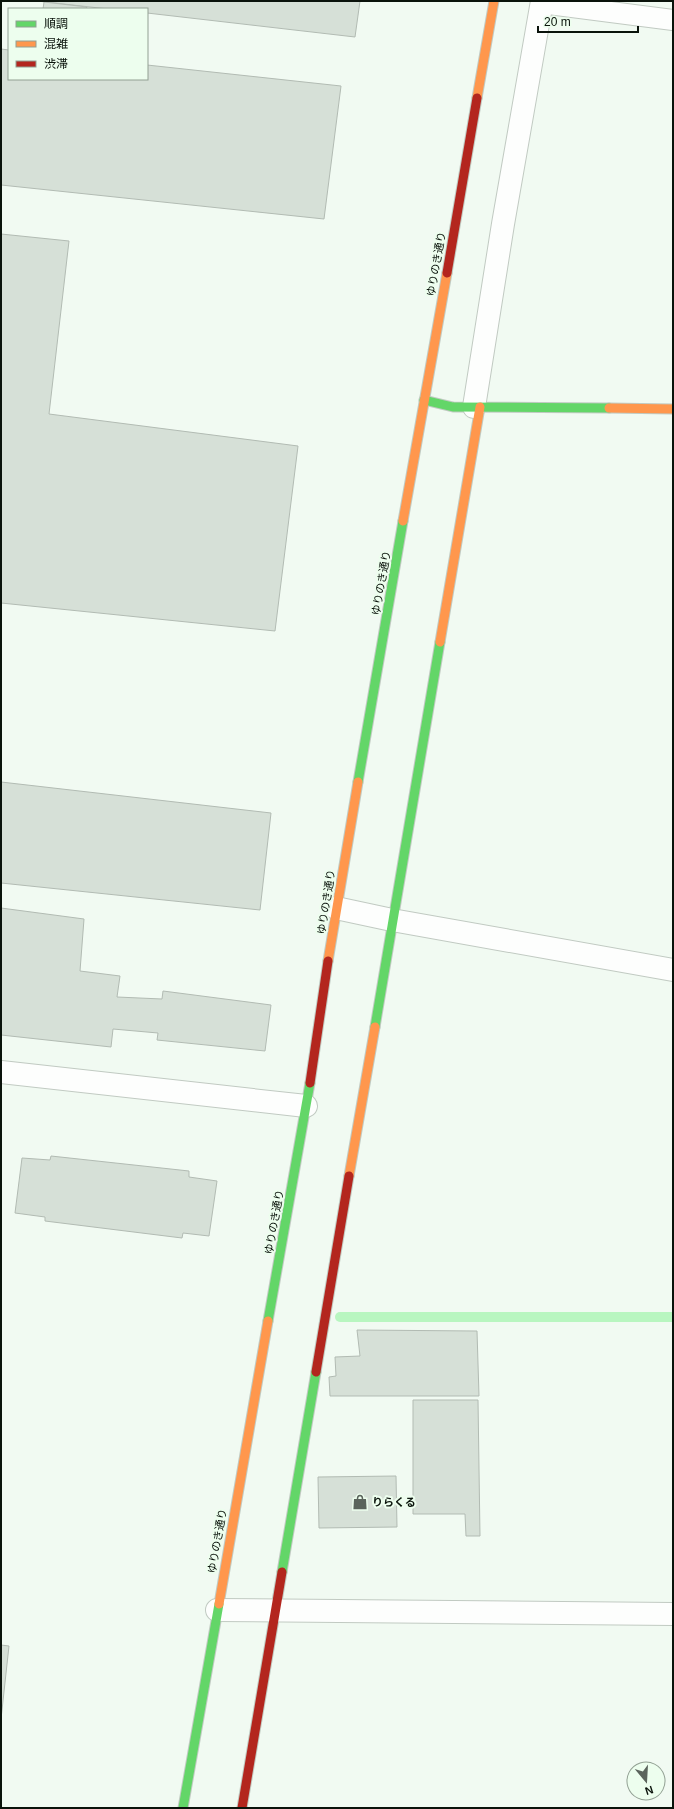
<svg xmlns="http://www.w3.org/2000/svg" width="674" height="1809" font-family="Arial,'Noto Sans JP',sans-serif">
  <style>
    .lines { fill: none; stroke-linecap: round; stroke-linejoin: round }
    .stream { stroke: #b8f6c0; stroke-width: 10 }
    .building { fill: #d6e0d7; stroke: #b2bbb3 }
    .lane-casing { stroke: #c1cac2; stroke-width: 22 }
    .street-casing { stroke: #c1cac2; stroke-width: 24 }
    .fast-casing { stroke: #c1cac2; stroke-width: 11 }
    .slow-casing { stroke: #c1cac2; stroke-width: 11 }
    .jam-casing { stroke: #c1cac2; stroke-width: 11 }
    .lane { stroke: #fdfefd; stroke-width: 20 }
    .street { stroke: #fdfefd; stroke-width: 22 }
    .fast { stroke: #63d668; stroke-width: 9 }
    .slow { stroke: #ff974d; stroke-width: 9 }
    .jam { stroke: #b3261e; stroke-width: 9 }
    .labels { text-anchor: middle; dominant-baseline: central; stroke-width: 4; stroke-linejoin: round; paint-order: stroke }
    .street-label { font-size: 11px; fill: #0a130b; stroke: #edfeee }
    .poi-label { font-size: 11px; font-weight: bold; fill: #0a130b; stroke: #edfeee; text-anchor: start }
  </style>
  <rect width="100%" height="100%" fill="#f1faf2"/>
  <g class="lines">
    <!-- stream -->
    <path class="stream" d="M340 1317H673"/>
  </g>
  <!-- building -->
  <g class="building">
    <path d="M37 1H360L355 37 147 13V9H108Z"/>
    <path d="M44 2 87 7 86 9H43Z"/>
    <path d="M1 49 9 50V79H147V65L341 86 324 219 1 185Z"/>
    <path d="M1 234 69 241 49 414 298 446 275 631 1 603Z"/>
    <path d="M1 782 271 813 260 910 1 883Z"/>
    <path d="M1 908 84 919 80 971 120 976 117 997 162 999 163 991 271 1005 265 1051 157 1040 158 1033 113 1029 111 1047 1 1035Z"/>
    <path d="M51 1156 189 1171V1177L217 1181 209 1236 183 1233 182 1238 45 1221V1217L15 1213 22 1158 50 1160Z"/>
    <path d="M357 1330 477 1331 479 1396H330L329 1377 336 1376 335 1357 360 1356Z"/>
    <path d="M413 1400H478L480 1536H466L465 1514H413Z"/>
    <path d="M396 1476 397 1527 319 1528 318 1477Z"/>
    <path d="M1 1645 9 1646 1 1719Z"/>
  </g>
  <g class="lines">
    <!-- lane casing -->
    <g class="lane-casing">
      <path id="lane" d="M541 3 673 20"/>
    </g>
    <!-- street casing -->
    <g class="street-casing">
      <g id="street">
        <path d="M474 407 503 224 542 1"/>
        <path d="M336 908 392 920 673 970"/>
        <path d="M1 1072 306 1106"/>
        <path d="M217 1610 673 1614"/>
      </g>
    </g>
    <!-- fast casing -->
    <g class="fast-casing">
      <g id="fast">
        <path d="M424 400 453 407 609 408"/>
        <path d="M358 782 403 521"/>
        <path d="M375 1027 440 642"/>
        <path d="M268 1321 310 1083"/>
        <path d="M282 1572 316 1372"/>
        <path d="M183 1808 219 1604"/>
      </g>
    </g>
    <!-- slow casing -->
    <g class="slow-casing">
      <g id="slow">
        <path d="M477 98 494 1"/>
        <path d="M609 408 673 409"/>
        <path d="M403 521 447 273"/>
        <path d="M440 642 480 407"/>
        <path d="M328 961 358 782"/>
        <path d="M349 1176 375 1027"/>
        <path d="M219 1604 268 1321"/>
      </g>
    </g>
    <!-- jam casing -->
    <g class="jam-casing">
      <g id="jam">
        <path d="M447 273 477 98"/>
        <path d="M310 1083 328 961"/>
        <path d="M316 1372 349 1176"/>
        <path d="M242 1808 282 1572"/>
      </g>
    </g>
    <!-- lane -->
    <use href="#lane" class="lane"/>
    <!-- street -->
    <use href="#street" class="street"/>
    <!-- fast -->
    <use href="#fast" class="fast"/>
    <!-- slow -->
    <use href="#slow" class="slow"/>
    <!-- jam -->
    <use href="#jam" class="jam"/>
  </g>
  <!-- icons -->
  <defs>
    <g id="shop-bare" transform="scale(1.2)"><path d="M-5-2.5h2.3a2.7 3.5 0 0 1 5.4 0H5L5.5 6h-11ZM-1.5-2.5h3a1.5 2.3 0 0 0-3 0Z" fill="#5b645c" stroke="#edfeee" stroke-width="2.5" paint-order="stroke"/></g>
  </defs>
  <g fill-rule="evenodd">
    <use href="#shop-bare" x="360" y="1502"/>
  </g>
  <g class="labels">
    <!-- street labels -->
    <g class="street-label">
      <text transform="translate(436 264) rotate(-80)">ゆりのき通り</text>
      <text transform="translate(381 583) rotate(-80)">ゆりのき通り</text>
      <text transform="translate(326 902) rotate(-81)">ゆりのき通り</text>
      <text transform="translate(274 1222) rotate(-80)">ゆりのき通り</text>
      <text transform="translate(217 1541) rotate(-80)">ゆりのき通り</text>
    </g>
    <!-- poi labels -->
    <g class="poi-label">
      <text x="372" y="1502">りらくる</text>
    </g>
  </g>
  <!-- border -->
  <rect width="674" height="1809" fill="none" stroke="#0a130b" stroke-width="4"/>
  <!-- legend -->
  <rect x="8" y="8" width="140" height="72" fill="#edfeee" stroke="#92a093"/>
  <rect x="16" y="21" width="20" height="6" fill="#63d668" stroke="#92a093"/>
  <text x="44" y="28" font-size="12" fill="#0a130b">順調</text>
  <rect x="16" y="41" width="20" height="6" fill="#ff974d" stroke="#92a093"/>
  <text x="44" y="48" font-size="12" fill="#0a130b">混雑</text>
  <rect x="16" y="61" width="20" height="6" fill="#b3261e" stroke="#92a093"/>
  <text x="44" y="68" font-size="12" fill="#0a130b">渋滞</text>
  <!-- north arrow -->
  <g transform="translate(646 1781) rotate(162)"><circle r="19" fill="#edfeee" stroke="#92a093"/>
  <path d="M0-3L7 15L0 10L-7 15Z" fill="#5b645c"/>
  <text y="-6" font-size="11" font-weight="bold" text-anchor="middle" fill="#0a130b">N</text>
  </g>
  <!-- scale -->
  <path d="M538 26v6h100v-6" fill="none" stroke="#0a130b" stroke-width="2"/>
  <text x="544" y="26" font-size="12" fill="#0a130b" stroke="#edfeee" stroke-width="3" paint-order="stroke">20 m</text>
</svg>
